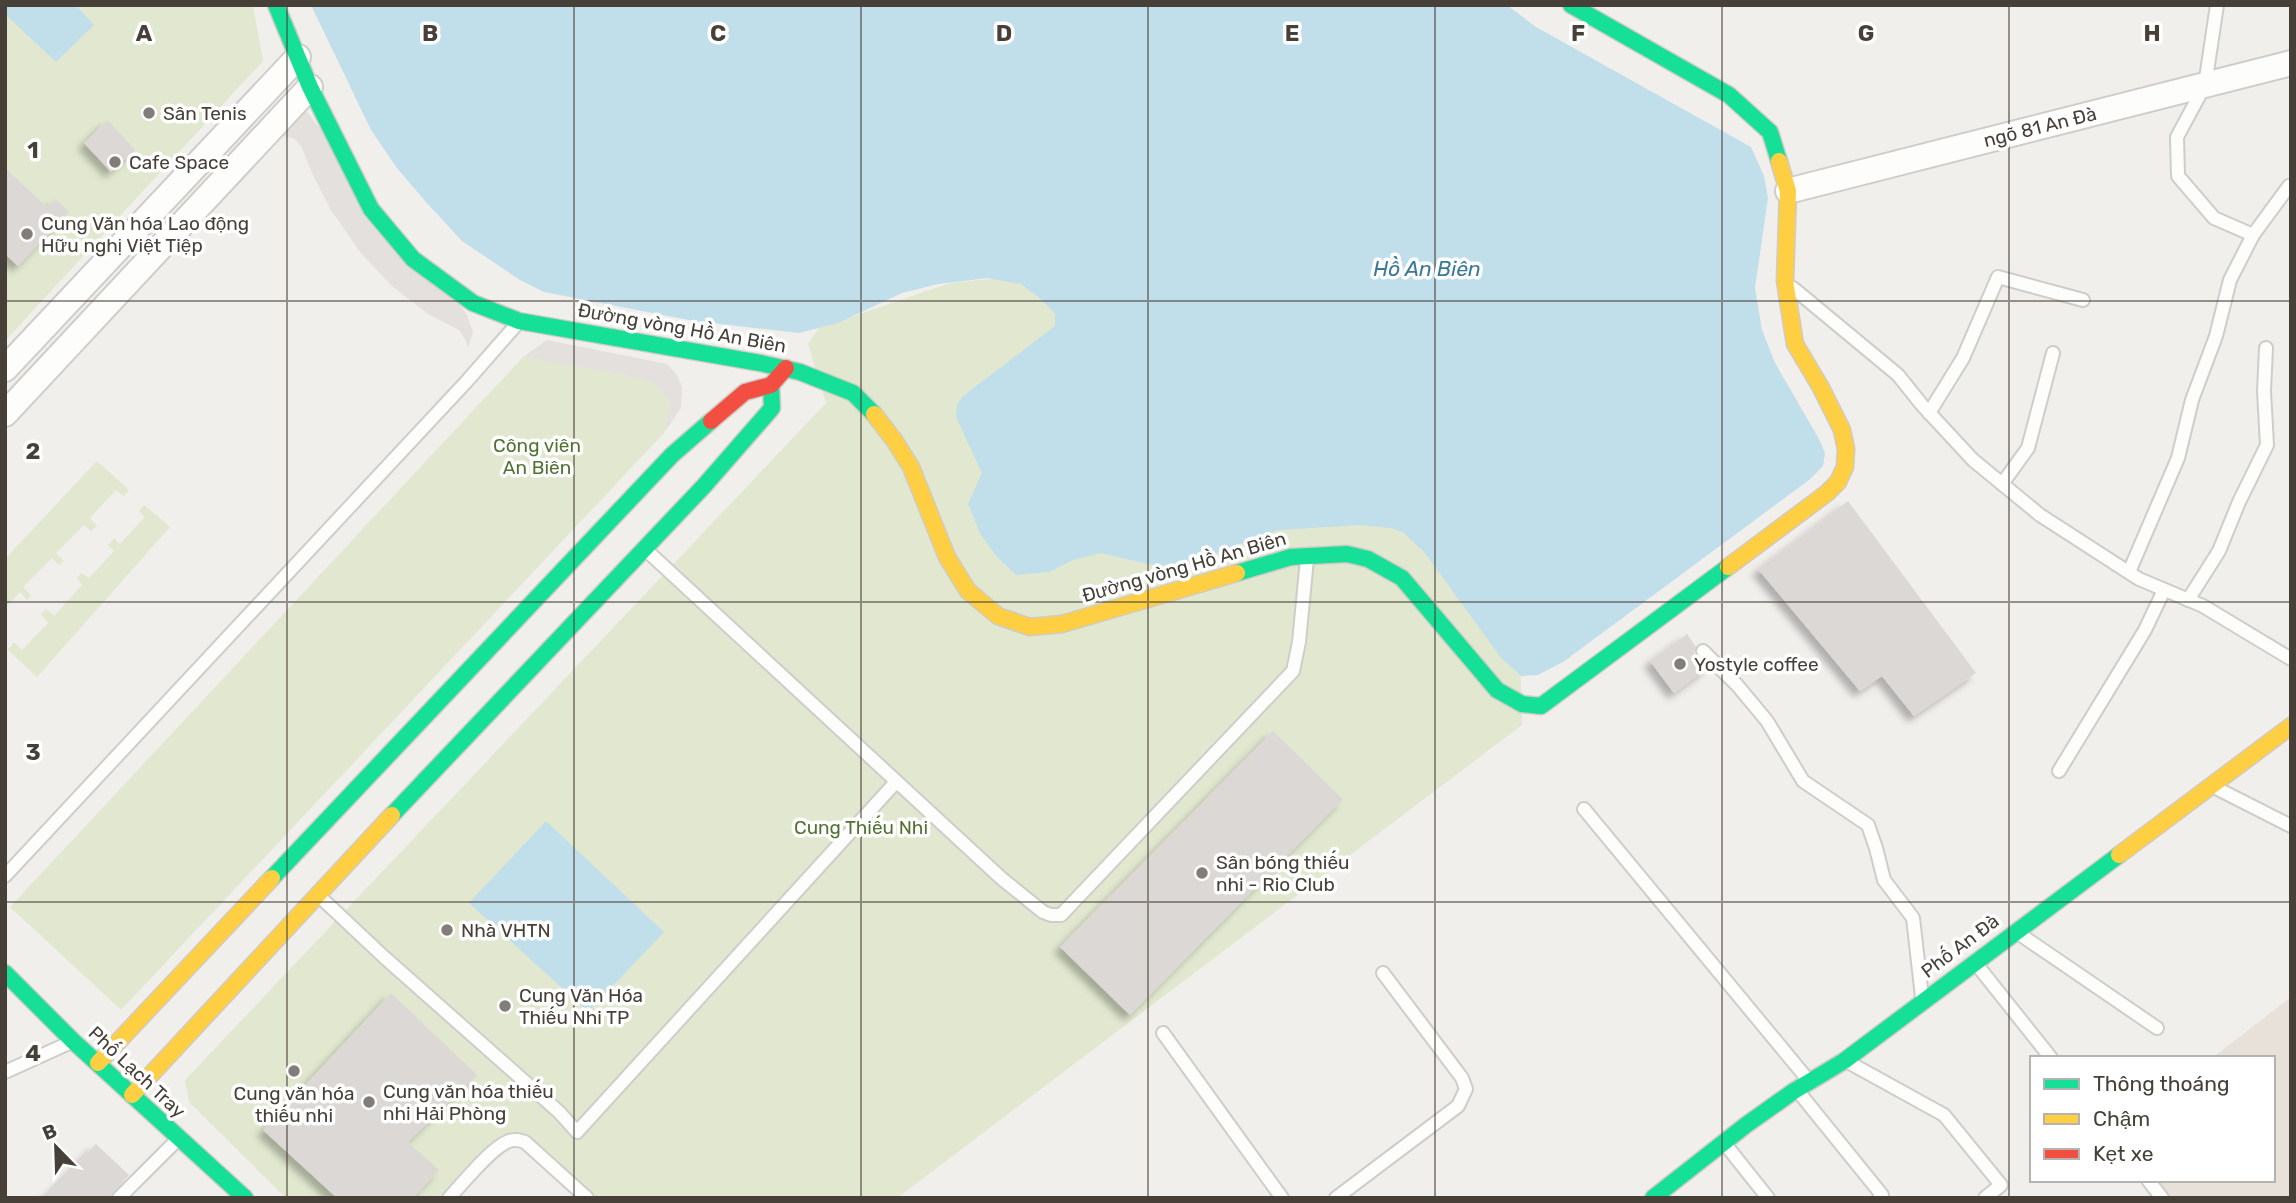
<svg xmlns="http://www.w3.org/2000/svg" width="2296" height="1203" font-family="Rubik,sans-serif">
  <style>
    .education { fill: #e7e1d9 }
    .green { fill: #e1e8cf }
    .parking { fill: #e3e0dd }
    .water { fill: #c1deeb }
    .building { fill: #dbd8d5; filter: url(#shadow) }
    .lines { fill: none; stroke-linecap: round; stroke-linejoin: round }
    .lane-casing { stroke: #cfcdca; stroke-width: 16 }
    .street-casing { stroke: #cfcdca; stroke-width: 28 }
    .fast-casing { stroke: #d0cbc4; stroke-width: 19 }
    .slow-casing { stroke: #d0cbc4; stroke-width: 19 }
    .jam-casing { stroke: #d0cbc4; stroke-width: 19 }
    .lane { stroke: #fdfdfc; stroke-width: 12 }
    .street { stroke: #fdfdfc; stroke-width: 24 }
    .fast { stroke: #16e098; stroke-width: 16 }
    .slow { stroke: #ffcf43; stroke-width: 16 }
    .jam { stroke: #f24e42; stroke-width: 16 }
    .grid { fill: none; stroke: #474039; stroke-width: 2; stroke-opacity: 0.55 }
    .poi-dot { fill: #827d78; stroke: #fff; stroke-width: 2.5 }
    .labels { text-anchor: middle; dominant-baseline: central; stroke-width: 7; stroke-linejoin: round; paint-order: stroke }
    .poi-label { font-size: 19px; fill: #474039; stroke: #fff; text-anchor: start }
    .street-label { font-size: 19px; fill: #474039; stroke: #fff }
    .park-label { font-size: 19px; fill: #507332; stroke: #fff }
    .water-label { font-size: 21px; font-style: italic; fill: #387899; stroke: #fff }
    .grid-label { font-size: 23px; text-anchor: middle; font-weight: bold; fill: #474039; stroke: #fff; stroke-width: 7; stroke-linejoin: round; paint-order: stroke }
  </style>
  <defs>
    <filter id="shadow"><feDropShadow dx="-6" dy="6" stdDeviation="3.5" flood-color="#0004"/></filter>
  </defs>
  <rect width="100%" height="100%" fill="#f1efec"/>
  <!-- education -->
  <path class="education" d="M2291 997V1198H2169L2157 1180H2273V1058H2212Z"/>
  <!-- green -->
  <g class="green">
    <path d="M5 5H253L263 61 5 341Z"/>
    <path d="M1036 274 1272 513 1406 524 1501 658 1521 676 1522 725 897 1198H597L510 1140 452 1198H286L189 1102 185 1080 826 403 808 344 819 328 950 283Z"/>
    <path d="M523 357 619 374 650 381 662 391 669 403 664 433 121 1010 10 907Z"/>
    <path d="M97 461 129 490 124 496 116 490 90 518 97 526 91 531 84 525 56 553 64 561 59 565 52 558 23 587 31 595 27 600 20 592 5 608V559Z"/>
    <path d="M144 505 170 527 37 677 8 650 14 642 22 650 48 623 41 614 46 609 54 616 82 585 77 578 81 573 89 578 114 551 108 545 114 538 120 544 145 517 139 511Z"/>
  </g>
  <!-- parking -->
  <g class="parking">
    <path d="M306 111 466 313 473 332 468 348 466 341 459 330 428 314 392 286 360 252 331 210 313 175 301 146 294 138 283 136Z"/>
    <path d="M547 340 667 364 677 375 682 387 681 408 664 433 669 403 662 391 650 381 619 374 523 357Z"/>
  </g>
  <!-- water -->
  <g class="water">
    <path d="M5 5H76L94 25 56 62 5 14Z"/>
    <path d="M311 5H1507L1536 27 1751 147 1764 176 1768 198 1755 288 1762 330 1775 363 1819 439 1825 453 1823 466 1809 480 1563 662 1538 675 1521 676 1501 658 1425 553 1404 533 1391 528 1360 525 1278 530 1221 551 1202 561 1175 567 1156 566 1101 553 1073 560 1049 572 1016 575 998 558 981 535 968 504 982 473 956 417 957 405 963 396 1055 326V314L1041 299 1021 284 988 278 938 284 902 293 838 323 799 333 694 321 544 292 520 280 462 241 426 202 397 168 371 130Z"/>
    <path d="M546 821 664 932 588 1012 469 903Z"/>
  </g>
  <!-- building -->
  <g class="building">
    <path d="M108 120 135 150 111 172 84 143Z"/>
    <path d="M5 168 47 207 55 199 69 212 18 266 5 254Z"/>
    <path d="M1848 501 1976 673 1914 716 1882 676 1860 691 1758 569Z"/>
    <path d="M1687 634 1696 647 1694 653 1696 657 1708 668 1674 693 1650 661Z"/>
    <path d="M1273 731 1343 799 1130 1015 1060 947Z"/>
    <path d="M391 993 477 1075 408 1142 439 1170 413 1198H337L263 1130Z"/>
    <path d="M96 1144 129 1175 113 1192 110 1198H45Z"/>
  </g>
  <g class="lines">
    <!-- lane casing -->
    <g class="lane-casing">
      <g id="lane">
        <path d="M2217 5 2205 85 2177 137 2178 176 2214 218 2253 235"/>
        <path d="M1793 288 1898 375 1922 405 1973 460 2040 515 2139 579 2203 606 2291 659"/>
        <path d="M1929 413 1963 358 1998 277 2083 300"/>
        <path d="M2002 484 2028 448 2053 353"/>
        <path d="M645 549 1001 878 1043 912 1051 915H1061L1293 671 1299 642 1307 559"/>
        <path d="M2129 572 2178 458 2192 400 2216 336 2230 280 2253 235 2289 186 2291 187"/>
        <path d="M2188 600 2219 551 2239 502 2267 445 2264 391 2266 348"/>
        <path d="M1703 651 1737 685 1767 721 1803 781 1868 825 1876 848 1884 880 1913 918 1922 997"/>
        <path d="M2059 771 2145 630 2164 590"/>
        <path d="M2214 787 2291 826"/>
        <path d="M1584 809 1809 1081"/>
        <path d="M5 876 467 381 517 324"/>
        <path d="M318 895 384 957 559 1112 577 1132 896 782"/>
        <path d="M2018 933 2157 1028"/>
        <path d="M1977 965 2051 1058"/>
        <path d="M1163 1033 1282 1198"/>
        <path d="M1848 1062 1944 1115 2001 1185 1985 1198"/>
        <path d="M5 1072 69 1043"/>
        <path d="M1797 1090 1882 1195 1879 1198"/>
        <path d="M1725 1144 1768 1198"/>
        <path d="M2148 1180 2162 1198"/>
        <path d="M119 1198 178 1139"/>
        <path d="M449 1198C463 1183 492 1147 509 1141 515 1139 519 1140 525 1142L587 1198"/>
        <path d="M1336 1198 1458 1106 1466 1089 1462 1078 1383 973"/>
      </g>
    </g>
    <!-- street casing -->
    <g class="street-casing">
      <g id="street">
        <path d="M1788 191 2291 63"/>
        <path d="M5 369 298 57"/>
        <path d="M5 414 310 87"/>
      </g>
    </g>
    <!-- fast casing -->
    <g class="fast-casing">
      <g id="fast">
        <path d="M276 5 310 87 371 209 413 259 473 303 519 321 760 363 800 372 853 393 874 414"/>
        <path d="M1571 5 1729 95 1770 132 1779 161"/>
        <path d="M1237 573 1291 557 1347 554 1368 559 1402 578 1497 690 1522 704 1541 706 1728 567"/>
        <path d="M392 815 704 486 772 408 771 385"/>
        <path d="M272 878 672 455 711 421"/>
        <path d="M5 973 73 1041 245 1198"/>
        <path d="M1653 1198 1746 1125 1794 1091 1844 1061 2119 855"/>
      </g>
    </g>
    <!-- slow casing -->
    <g class="slow-casing">
      <g id="slow">
        <path d="M874 414 894 440 911 467 947 557 968 591 998 616 1030 627 1062 624 1237 573"/>
        <path d="M1728 567 1827 493 1838 482 1845 467 1846 449 1842 430 1820 386 1795 344 1785 281 1788 191 1779 161"/>
        <path d="M2119 855 2291 726"/>
        <path d="M98 1063 272 878"/>
        <path d="M132 1095 392 815"/>
      </g>
    </g>
    <!-- jam casing -->
    <g class="jam-casing">
      <path id="jam" d="M711 421 745 392 771 385 786 368"/>
    </g>
    <!-- lane -->
    <use href="#lane" class="lane"/>
    <!-- street -->
    <use href="#street" class="street"/>
    <!-- fast -->
    <use href="#fast" class="fast"/>
    <!-- slow -->
    <use href="#slow" class="slow"/>
    <!-- jam -->
    <use href="#jam" class="jam"/>
  </g>
  <!-- grid -->
  <path class="grid" d="M287 5V1198M574 5V1198M861 5V1198M1148 5V1198M1435 5V1198M1722 5V1198M2009 5V1198M5 301H2291M5 602H2291M5 902H2291"/>
  <!-- markers -->
  <g class="poi-dot">
    <circle cx="149" cy="113" r="7"/>
    <circle cx="115" cy="162" r="7"/>
    <circle cx="27" cy="234" r="7"/>
    <circle cx="1680" cy="664" r="7"/>
    <circle cx="1202" cy="873" r="7"/>
    <circle cx="447" cy="930" r="7"/>
    <circle cx="505" cy="1006" r="7"/>
    <circle cx="294" cy="1071" r="7"/>
    <circle cx="369" cy="1102" r="7"/>
  </g>
  <g class="labels">
    <!-- poi labels -->
    <g class="poi-label">
      <text x="163" y="113">Sân Tenis</text>
      <text x="129" y="162">Cafe Space</text>
      <text x="41" y="223">Cung Văn hóa Lao động<tspan x="41" dy="22">Hữu nghị Việt Tiệp</tspan></text>
      <text x="1694" y="664">Yostyle coffee</text>
      <text x="1216" y="862">Sân bóng thiếu<tspan x="1216" dy="22">nhi - Rio Club</tspan></text>
      <text x="461" y="930">Nhà VHTN</text>
      <text x="519" y="995">Cung Văn Hóa<tspan x="519" dy="22">Thiếu Nhi TP</tspan></text>
      <text x="383" y="1091">Cung văn hóa thiếu<tspan x="383" dy="22">nhi Hải Phòng</tspan></text>
      <text x="294" y="1093" text-anchor="middle">Cung văn hóa<tspan x="294" dy="22">thiếu nhi</tspan></text>
    </g>
    <!-- street labels -->
    <g class="street-label">
      <text transform="translate(2040 127) rotate(-14)">ngõ 81 An Đà</text>
      <text transform="translate(682 328) rotate(10)">Đường vòng Hồ An Biên</text>
      <text transform="translate(1184 567) rotate(-16)">Đường vòng Hồ An Biên</text>
      <text transform="translate(1960 946) rotate(-37)">Phố An Đà</text>
      <text transform="translate(137 1072) rotate(43)">Phố Lạch Tray</text>
    </g>
    <!-- park labels -->
    <g class="park-label">
      <text x="537" y="445">Công viên<tspan x="537" dy="22">An Biên</tspan></text>
      <text x="861" y="827">Cung Thiếu Nhi</text>
    </g>
    <!-- water labels -->
    <g class="water-label">
      <text x="1427" y="268">Hồ An Biên</text>
    </g>
  </g>
  <g class="grid-label">
    <text x="144" y="41">A</text>
    <text x="430" y="41">B</text>
    <text x="718" y="41">C</text>
    <text x="1004" y="41">D</text>
    <text x="1292" y="41">E</text>
    <text x="1578" y="41">F</text>
    <text x="1866" y="41">G</text>
    <text x="2152" y="41">H</text>
    <text x="33" y="158">1</text>
    <text x="33" y="459">2</text>
    <text x="33" y="760">3</text>
    <text x="33" y="1061">4</text>
  </g>
  <!-- border -->
  <rect width="2296" height="1203" fill="none" stroke="#474039" stroke-width="14"/>
  <!-- legend -->
  <rect x="2030" y="1056" width="245" height="126" fill="#ffffff" stroke="#b5b3b0" stroke-width="2"/>
  <rect x="2044" y="1079" width="35" height="10" fill="#16e098" stroke="#b5b3b0" stroke-width="2"/>
  <text x="2093" y="1091" font-size="21" fill="#474039">Thông thoáng</text>
  <rect x="2044" y="1114" width="35" height="10" fill="#ffcf43" stroke="#b5b3b0" stroke-width="2"/>
  <text x="2093" y="1126" font-size="21" fill="#474039">Chậm</text>
  <rect x="2044" y="1149" width="35" height="10" fill="#f24e42" stroke="#b5b3b0" stroke-width="2"/>
  <text x="2093" y="1161" font-size="21" fill="#474039">Kẹt xe</text>
  <!-- north arrow -->
  <g transform="translate(56 1147) rotate(337)" stroke="#ffffff" stroke-width="5" paint-order="stroke">
  <path d="M0-5L12 26L0 18L-12 26Z" fill="#474039"/>
  <text y="-10" font-size="19" font-weight="bold" text-anchor="middle" fill="#474039">B</text>
  </g>
</svg>
